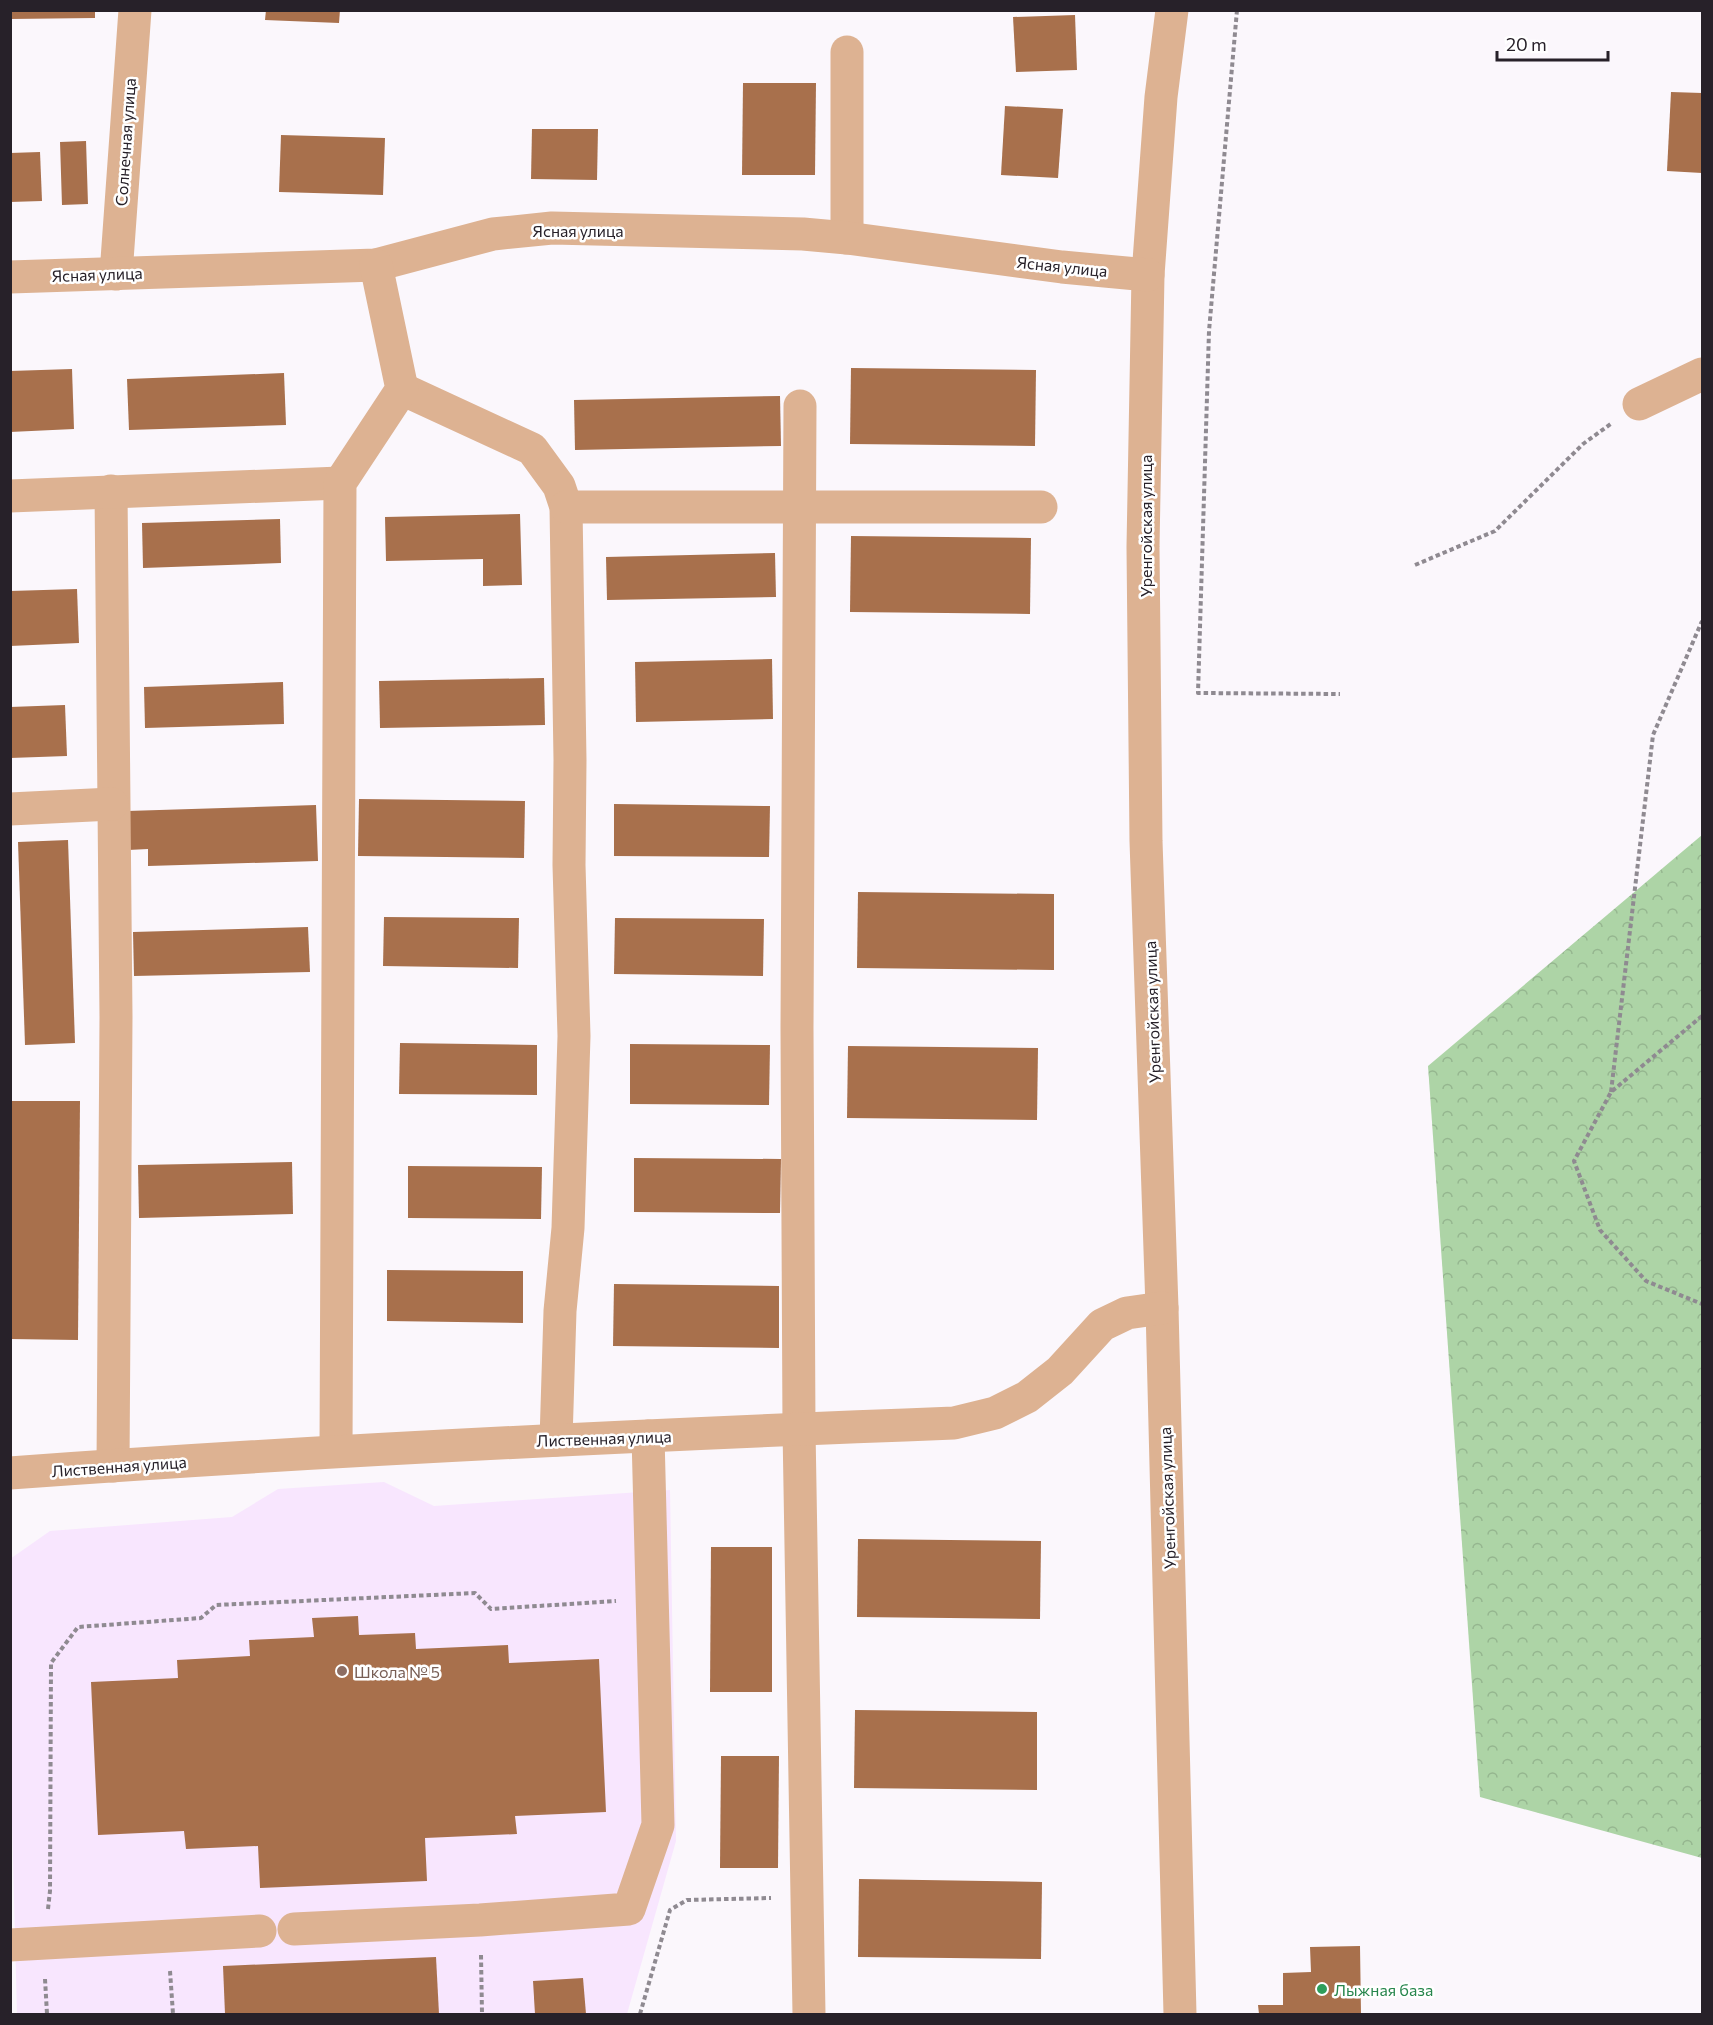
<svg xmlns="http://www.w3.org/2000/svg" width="1713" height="2025" font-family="Commissioner,sans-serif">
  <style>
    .built { fill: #f8e6fe }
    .forest { fill: url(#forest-crowns) }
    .building { fill: #a8704c }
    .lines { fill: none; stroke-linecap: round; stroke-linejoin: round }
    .path { stroke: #8f8a91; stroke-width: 4; stroke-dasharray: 4.5 3; stroke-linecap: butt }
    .minor { stroke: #ddb292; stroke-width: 33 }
    .education-dot { fill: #8d6e63; stroke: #fff; stroke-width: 2 }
    .leisure-dot { fill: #2e9e5b; stroke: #fff; stroke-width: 2 }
    .labels { text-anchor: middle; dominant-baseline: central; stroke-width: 5; stroke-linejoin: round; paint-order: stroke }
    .street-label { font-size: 16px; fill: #272129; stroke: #fff }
    .education-label { font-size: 16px; fill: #785e54; stroke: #fff; text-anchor: start }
    .leisure-label { font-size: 16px; fill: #27864d; stroke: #fff; text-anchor: start }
  </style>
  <defs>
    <pattern id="forest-crowns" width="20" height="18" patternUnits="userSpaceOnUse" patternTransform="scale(1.5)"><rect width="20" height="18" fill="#add4a6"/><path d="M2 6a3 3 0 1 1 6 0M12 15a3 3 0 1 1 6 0" fill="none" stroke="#95b68f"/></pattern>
  </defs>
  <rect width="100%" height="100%" fill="#fbf7fc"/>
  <!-- built -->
  <path class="built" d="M384 1482 434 1506 670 1490 676 1841 627 2014H17L11 1782 10 1559 50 1531 232 1517 278 1489Z"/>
  <!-- forest -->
  <path class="forest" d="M1702 835V1858L1480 1797 1428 1066Z"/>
  <!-- building -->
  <g class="building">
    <path d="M10 10H95V18L10 19Z"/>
    <path d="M266 10H340L339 23 265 20Z"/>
    <path d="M1075 15 1077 70 1016 72 1013 17Z"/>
    <path d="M743 83H816L815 175H742Z"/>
    <path d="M1671 92 1702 93V173L1667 171Z"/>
    <path d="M1005 106 1063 109 1058 178 1001 175Z"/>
    <path d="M532 129H598L597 180 531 179Z"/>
    <path d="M281 135 385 138 383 195 279 192Z"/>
    <path d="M86 141 88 204 62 205 60 142Z"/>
    <path d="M40 152 42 201 10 202V153Z"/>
    <path d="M851 368 1036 370 1035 446 850 444Z"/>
    <path d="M72 369 74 429 10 432V371Z"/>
    <path d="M284 373 286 425 129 430 127 379Z"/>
    <path d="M780 396 781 446 575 450 574 400Z"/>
    <path d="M520 514 522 585 483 586V559L386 561 385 517Z"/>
    <path d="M280 519 281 563 143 568 142 523Z"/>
    <path d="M851 536 1031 538 1030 614 850 612Z"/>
    <path d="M775 553 776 597 607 600 606 557Z"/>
    <path d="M77 589 79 643 10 646V591Z"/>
    <path d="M772 659 773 719 636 722 635 662Z"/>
    <path d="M544 678 545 725 380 728 379 681Z"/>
    <path d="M283 682 284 724 145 728 144 687Z"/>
    <path d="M65 705 67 756 10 758V707Z"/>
    <path d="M359 799 525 801 524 858 358 856Z"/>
    <path d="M614 804 770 806 769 857 614 856Z"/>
    <path d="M316 805 318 861 148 866V849L128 850 127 811Z"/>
    <path d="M68 840 75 1043 25 1045 18 842Z"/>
    <path d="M858 892 1054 894V970L857 968Z"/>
    <path d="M384 917 519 918 518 968 383 966Z"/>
    <path d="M615 918 764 919 763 976 614 974Z"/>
    <path d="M308 927 310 972 134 976 133 932Z"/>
    <path d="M400 1043 537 1045V1095L399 1094Z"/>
    <path d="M630 1044 770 1045 769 1105 630 1104Z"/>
    <path d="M848 1046 1038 1048 1037 1120 847 1118Z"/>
    <path d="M10 1101H80L78 1340 10 1339Z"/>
    <path d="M634 1158 781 1159 780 1213 634 1212Z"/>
    <path d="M292 1162 293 1214 139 1218 138 1165Z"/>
    <path d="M408 1166 542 1167 541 1219 408 1218Z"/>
    <path d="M387 1270 523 1271V1323L387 1321Z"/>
    <path d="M614 1284 779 1286V1348L613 1346Z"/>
    <path d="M858 1539 1041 1541 1040 1619 857 1617Z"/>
    <path d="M711 1547H772V1692H710Z"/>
    <path d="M358 1616 359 1635 415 1633 416 1649 508 1645 509 1663 599 1659 606 1812 515 1816 517 1834 425 1838 427 1881 260 1888 258 1846 186 1849 184 1831 98 1835 91 1682 178 1678 177 1660 250 1656 249 1640 314 1637 312 1618Z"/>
    <path d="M855 1710 1037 1712V1790L854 1788Z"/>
    <path d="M721 1756H779L778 1868H720Z"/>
    <path d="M859 1879 1042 1882 1041 1959 858 1957Z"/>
    <path d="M1360 1946 1361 2014H1259L1258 2005H1283V1973L1311 1972 1310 1947Z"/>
    <path d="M436 1957 439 2014H225L223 1966Z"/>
    <path d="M583 1978 586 2014H535L533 1981Z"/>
  </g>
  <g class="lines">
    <!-- path -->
    <g class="path">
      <path d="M1237 10 1209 331 1198 693 1340 694"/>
      <path d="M1415 565 1495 531 1583 444 1612 423"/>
      <path d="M1702 1016 1611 1092 1574 1161 1600 1230 1646 1281 1702 1304"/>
      <path d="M1611 1092 1653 735 1702 621"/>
      <path d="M48 1909 50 1891 51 1663 78 1627 201 1618 216 1605 475 1593 491 1609 616 1601"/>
      <path d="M481 1955 482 2014"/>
      <path d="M170 1971 173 2014"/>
      <path d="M45 1979 47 2014"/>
      <path d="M640 2014 670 1910 687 1900 771 1898"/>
    </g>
    <!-- minor -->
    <g class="minor">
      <path d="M1172 10 1161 97 1148 275 1143 547 1146 841 1162 1308 1180 2014"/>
      <path d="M847 238V52"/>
      <path d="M116 274 135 10"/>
      <path d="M10 277 376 265 493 234 552 228 803 234 847 238 1062 267 1148 275"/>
      <path d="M402 389 532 449 559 486 566 507 570 760 569 865 574 1036 568 1228 560 1311 556 1440"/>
      <path d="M1639 404 1702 374"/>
      <path d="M800 406 797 1028 799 1429 809 2014"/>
      <path d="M111 491 116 1017 113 1466"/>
      <path d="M10 496 340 483"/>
      <path d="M566 507H1041"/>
      <path d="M10 809 112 804"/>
      <path d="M336 1451 340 483 402 389 376 265"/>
      <path d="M10 1473C325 1450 639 1435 954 1423L995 1413 1027 1397 1060 1371 1102 1325 1127 1313 1162 1308"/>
      <path d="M294 1929 480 1920 629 1909 658 1825 648 1436"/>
      <path d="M10 1945 260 1931"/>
    </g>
  </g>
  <!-- markers -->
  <circle class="education-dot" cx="342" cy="1671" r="6"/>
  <circle class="leisure-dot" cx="1322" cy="1989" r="6"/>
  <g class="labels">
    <!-- street labels -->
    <g class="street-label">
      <text transform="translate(125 142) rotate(-86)">Солнечная улица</text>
      <text x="578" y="230">Ясная улица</text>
      <text transform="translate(1062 266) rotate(6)">Ясная улица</text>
      <text transform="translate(97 274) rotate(-2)">Ясная улица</text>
      <text transform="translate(1145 526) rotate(-90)">Уренгойская улица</text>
      <text transform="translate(1152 1012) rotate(-92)">Уренгойская улица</text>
      <text transform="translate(604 1438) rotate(-2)">Лиственная улица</text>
      <text transform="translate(119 1466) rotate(-4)">Лиственная улица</text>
      <text transform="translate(1167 1498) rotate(-92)">Уренгойская улица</text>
    </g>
    <!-- education labels -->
    <g class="education-label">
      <text x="354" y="1671">Школа № 5</text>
    </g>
    <!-- leisure labels -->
    <g class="leisure-label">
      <text x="1334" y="1989">Лыжная база</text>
    </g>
  </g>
  <!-- border -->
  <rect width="1713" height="2025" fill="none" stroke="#272129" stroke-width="24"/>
  <!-- scale -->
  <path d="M1497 51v9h111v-9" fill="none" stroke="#272129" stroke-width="3"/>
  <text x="1506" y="51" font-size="18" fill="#272129" stroke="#ffffff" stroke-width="4.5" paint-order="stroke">20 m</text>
</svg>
